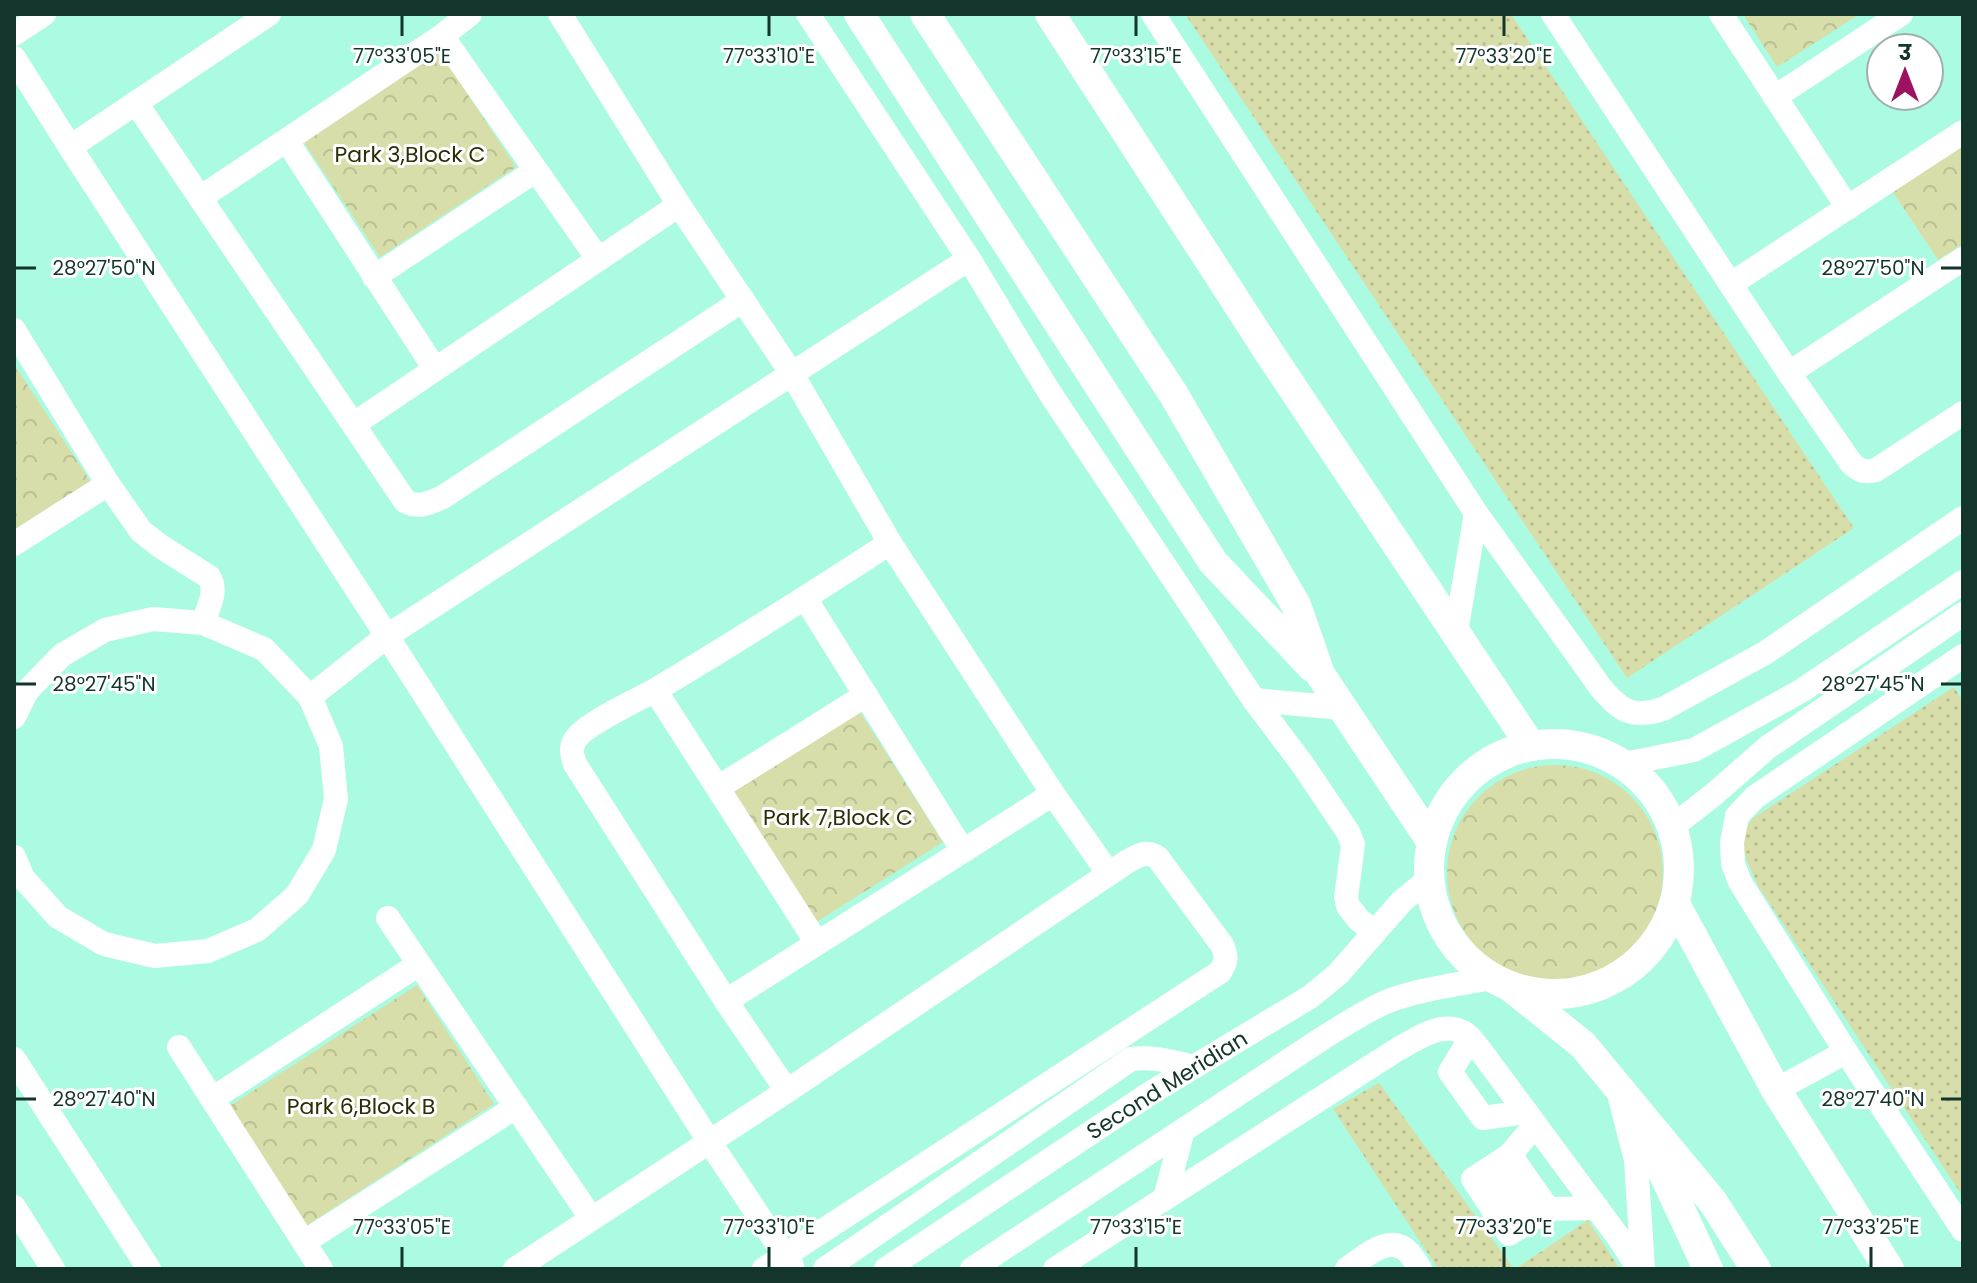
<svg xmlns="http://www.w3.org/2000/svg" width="1977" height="1283" font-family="Poppins,'Noto Sans Devanagari',sans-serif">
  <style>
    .grass { fill: url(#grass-dots) }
    .park { fill: url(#park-crowns) }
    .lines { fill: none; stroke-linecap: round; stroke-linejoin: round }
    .minor { stroke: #fff; stroke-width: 24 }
    .major { stroke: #fff; stroke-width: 30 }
    .ticks { fill: none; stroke: #13352c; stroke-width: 3 }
    .labels { text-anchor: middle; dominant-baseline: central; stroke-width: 6; stroke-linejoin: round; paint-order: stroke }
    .park-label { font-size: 22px; fill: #2b2e06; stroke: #fff }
    .street-label { font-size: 22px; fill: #13352c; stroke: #fff }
    .ticks-label { font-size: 20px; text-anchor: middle; fill: #13352c; stroke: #fff; stroke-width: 6; stroke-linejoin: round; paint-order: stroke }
  </style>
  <defs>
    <pattern id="grass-dots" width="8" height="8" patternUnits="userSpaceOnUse" patternTransform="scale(2)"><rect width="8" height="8" fill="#d8deaa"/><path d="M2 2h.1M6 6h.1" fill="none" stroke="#b8bf92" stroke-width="1.8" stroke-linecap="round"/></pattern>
    <pattern id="park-crowns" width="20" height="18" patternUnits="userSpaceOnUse" patternTransform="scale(2)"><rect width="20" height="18" fill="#d8deaa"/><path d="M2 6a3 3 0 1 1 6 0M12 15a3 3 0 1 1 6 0" fill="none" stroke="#b8bf92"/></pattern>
  </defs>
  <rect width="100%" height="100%" fill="#aafbe2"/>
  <!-- grass -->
  <g class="grass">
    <path d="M1185 14H1511L1854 528 1627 678Z"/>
    <path d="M1954 687 1963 701V1197L1758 886C1747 859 1733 844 1753 818Z"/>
    <path d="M1379 1083 1514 1269H1438L1333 1109Z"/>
    <path d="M1588 1220 1620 1269H1515Z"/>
  </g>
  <!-- park -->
  <g class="park">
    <path d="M1743 14H1860L1777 67Z"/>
    <path d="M439 51 516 167 380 257 303 141Z"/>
    <path d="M1963 144V244L1938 260 1892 191Z"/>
    <path d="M14 364 90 481 14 530Z"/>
    <path d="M860 712 943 842 815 923 732 792Z"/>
    <circle cx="1555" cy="873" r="108"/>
    <path d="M417 985 494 1104 306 1226 228 1107Z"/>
  </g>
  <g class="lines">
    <!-- minor -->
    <g class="minor">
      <path d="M560 14 679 205 792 374 890 543 1053 794 1109 874"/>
      <path d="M808 14 969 259 1048 390 1254 700 1303 765 1348 832 1353 845 1346 897 1348 906 1359 920 1375 932"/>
      <path d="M1153 14 1476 513 1601 688C1621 711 1632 719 1663 709L1765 653 1963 518"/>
      <path d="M1553 14 1789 373 1851 463C1859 471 1865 473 1876 470L1963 413"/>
      <path d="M1721 14 1848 208"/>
      <path d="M14 34 44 14"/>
      <path d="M442 36 598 259"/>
      <path d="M14 58 70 147 387 636 709 1141 792 1266"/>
      <path d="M1775 97 1901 14"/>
      <path d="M136 103 405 501C419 509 429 503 443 497L743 300"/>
      <path d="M287 141 435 369"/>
      <path d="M70 147 269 14"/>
      <path d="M200 198 442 36 470 14"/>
      <path d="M374 277 535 171"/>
      <path d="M1731 284 1963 132"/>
      <path d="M14 330 108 484 141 531 160 546 209 577C218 591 208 608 203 623"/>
      <path d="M1789 373 1963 259"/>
      <path d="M354 424 679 205"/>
      <path d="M14 544 108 484"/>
      <path d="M805 598 963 851"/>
      <path d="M1456 632 1476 513"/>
      <path d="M1963 656 1755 797 1737 816 1732 842 1733 864 1740 882 1846 1052 1963 1230"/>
      <path d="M655 690 817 943"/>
      <path d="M310 697 387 636 969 259"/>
      <path d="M1254 700 1342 708"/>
      <path d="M14 717 27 691 62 655 105 630 153 619 203 623 264 649 310 697 331 746 336 799 324 850 297 895 257 930 208 951 155 956 104 944 58 917 23 878 14 857"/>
      <path d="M1624 764 1694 750 1801 691 1963 582"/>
      <path d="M719 787 866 695"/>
      <path d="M1672 827 1713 795 1768 747 1963 614"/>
      <path d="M388 918 591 1218"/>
      <path d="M726 1001 1053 794"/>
      <path d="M1470 1039 1450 1072 1483 1118 1526 1112"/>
      <path d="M179 1047 321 1269"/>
      <path d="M14 1059 149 1269"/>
      <path d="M1618 1090 1636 1160 1643 1269"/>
      <path d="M1776 1090 1846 1052"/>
      <path d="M787 1091 726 1001 575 764C571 753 570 745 578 736 593 720 636 701 657 689 736 642 813 593 890 543"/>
      <path d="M212 1099 419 964"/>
      <path d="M1535 1125 1510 1155 1473 1179 1509 1234 1548 1209 1597 1208"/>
      <path d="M1510 1155 1548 1209"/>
      <path d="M1492 1167 1529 1221"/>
      <path d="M1165 1198 1183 1130"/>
      <path d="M14 1207 53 1269"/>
      <path d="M304 1242 516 1107"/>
      <path d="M515 1269 787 1091 1128 861C1139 855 1147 850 1158 858L1222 945C1227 956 1227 961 1220 972L764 1269"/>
      <path d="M825 1269 1131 1059C1153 1056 1173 1062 1194 1067"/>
      <path d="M886 1269 1152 1092 1310 997 1338 974 1402 901 1429 879"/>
      <path d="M972 1269 1326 1036C1346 1024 1365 1011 1386 1002 1415 990 1460 984 1491 978"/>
      <path d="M1055 1269 1398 1049C1417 1039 1443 1019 1466 1034 1472 1038 1478 1048 1483 1054L1619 1238 1639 1269"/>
      <path d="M1347 1269C1364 1257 1390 1232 1409 1253 1413 1257 1417 1264 1420 1269"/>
    </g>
    <!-- major -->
    <g class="major">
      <path d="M859 14 1213 562 1312 667"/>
      <path d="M925 14 1174 395 1296 605 1320 674 1431 841"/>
      <path d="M1050 14 1272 357 1531 746"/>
      <circle cx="1554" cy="869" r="125"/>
      <path d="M1675 904 1776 1090 1889 1269"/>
      <path d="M1512 988 1583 1045 1713 1202 1756 1269"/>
      <path d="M1648 1140 1708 1269"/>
    </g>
  </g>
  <!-- ticks -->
  <path class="ticks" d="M402 16V36M769 16V36M1136 16V36M1504 16V36M16 268H36M1941 268H1961M16 684H36M1941 684H1961M16 1099H36M1941 1099H1961M402 1247V1267M769 1247V1267M1136 1247V1267M1504 1247V1267M1871 1247V1267"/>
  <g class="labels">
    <!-- park labels -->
    <g class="park-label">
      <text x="410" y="154">Park 3,Block C</text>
      <text x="838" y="817">Park 7,Block C</text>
      <text x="361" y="1106">Park 6,Block B</text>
    </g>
    <!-- street labels -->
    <g class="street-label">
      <text transform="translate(1167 1085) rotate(-32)">Second Meridian</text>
    </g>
  </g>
  <g class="ticks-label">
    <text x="402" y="63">77°33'05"E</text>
    <text x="769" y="63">77°33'10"E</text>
    <text x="1136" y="63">77°33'15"E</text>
    <text x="1504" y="63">77°33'20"E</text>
    <text x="104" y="275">28°27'50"N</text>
    <text x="1873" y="275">28°27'50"N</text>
    <text x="104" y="691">28°27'45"N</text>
    <text x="1873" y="691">28°27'45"N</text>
    <text x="104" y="1106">28°27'40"N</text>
    <text x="1873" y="1106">28°27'40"N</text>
    <text x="402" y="1234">77°33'05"E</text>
    <text x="769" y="1234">77°33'10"E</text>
    <text x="1136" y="1234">77°33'15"E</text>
    <text x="1504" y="1234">77°33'20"E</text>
    <text x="1871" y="1234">77°33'25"E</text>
  </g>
  <!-- border -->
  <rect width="1977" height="1283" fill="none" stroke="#13352c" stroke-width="32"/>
  <!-- north arrow -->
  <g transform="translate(1905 72)"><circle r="38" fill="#ffffff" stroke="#a1aeab" stroke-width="2"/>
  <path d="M0-6L14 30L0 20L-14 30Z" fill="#9c1160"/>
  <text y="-12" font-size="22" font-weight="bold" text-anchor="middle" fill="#13352c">उ</text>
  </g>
</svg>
